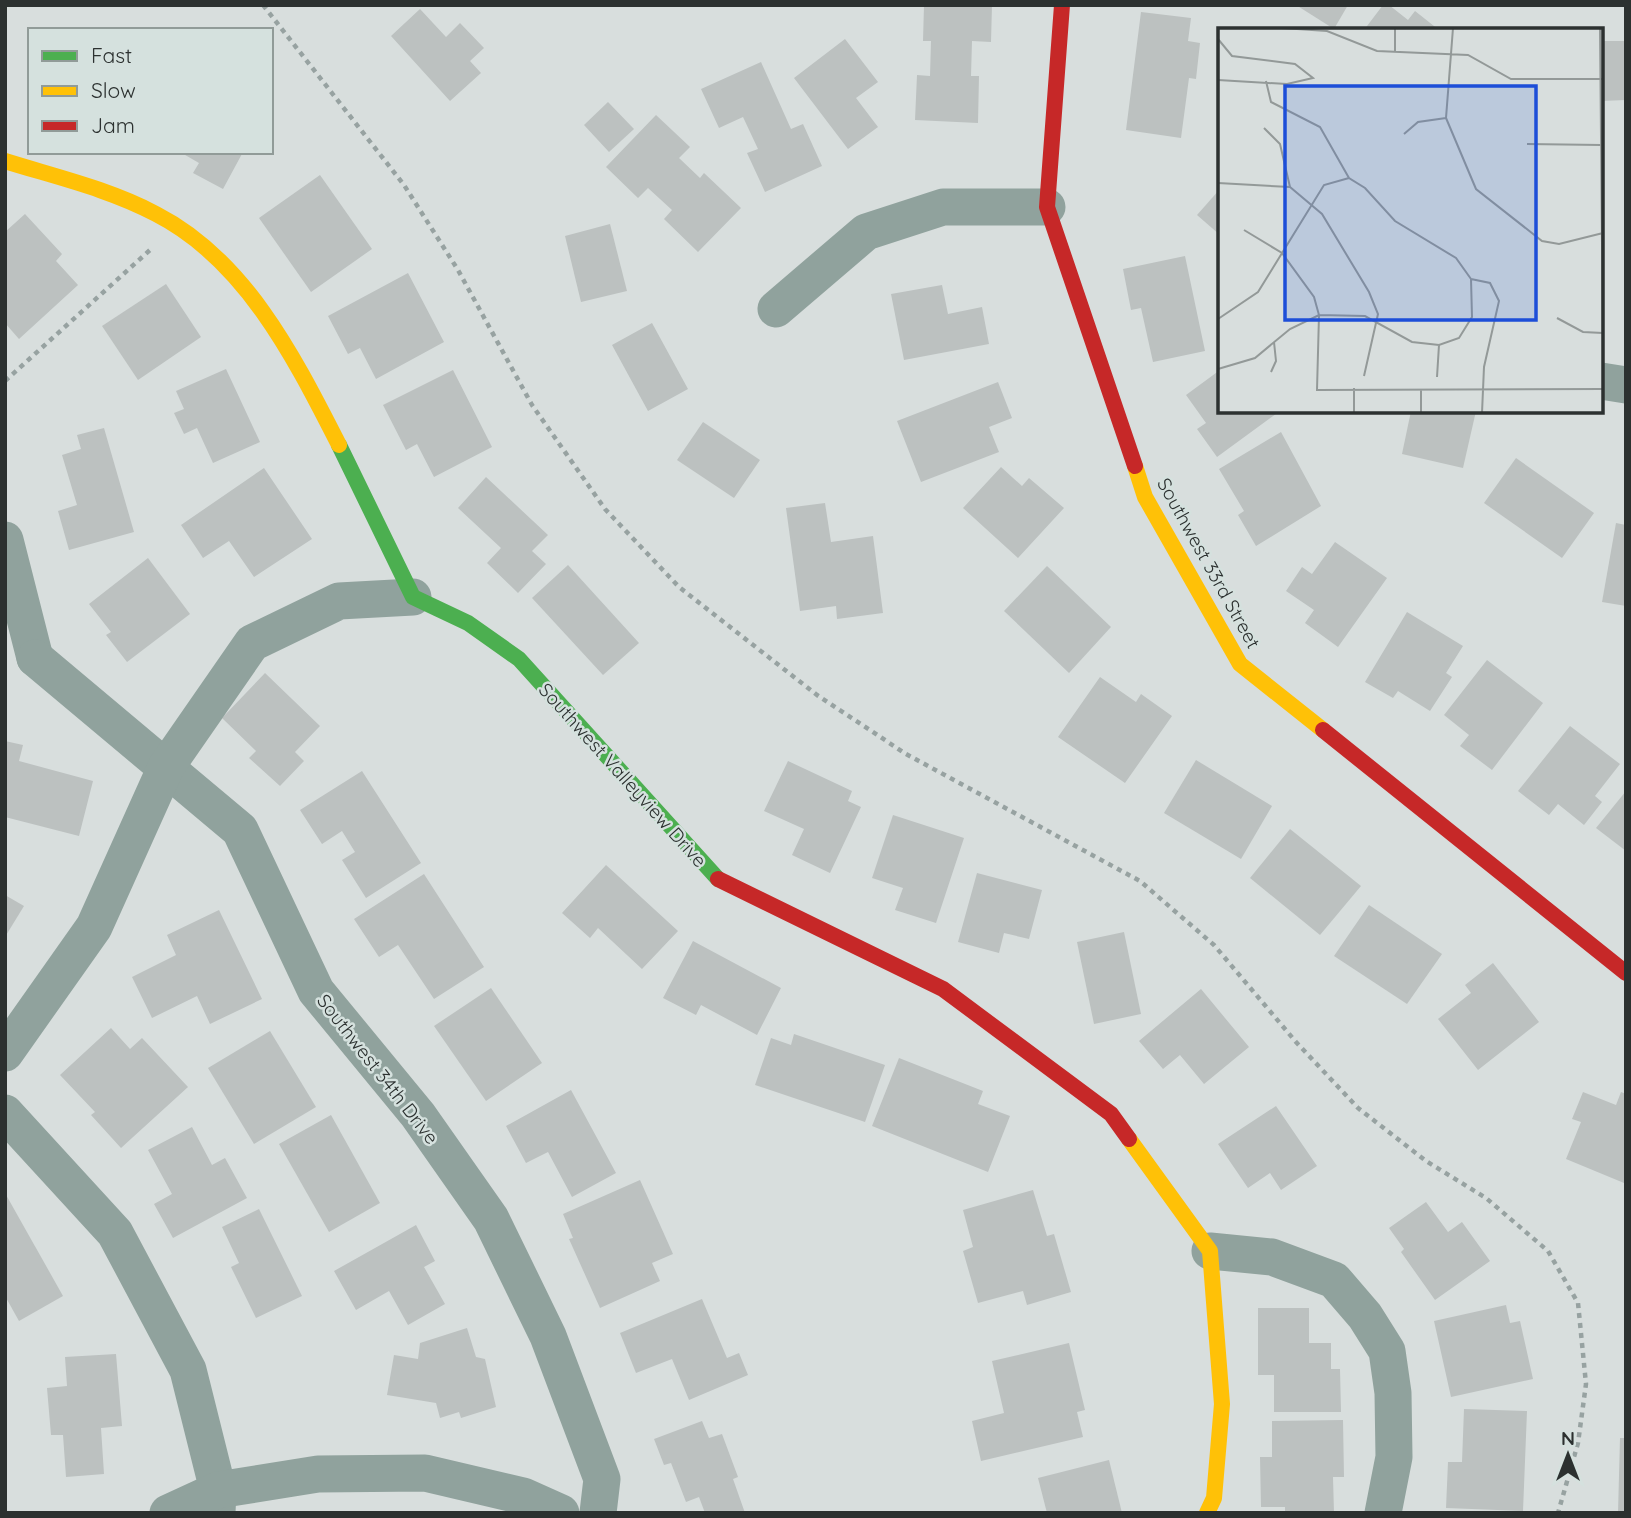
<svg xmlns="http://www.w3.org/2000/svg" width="1631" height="1518" font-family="Quicksand,sans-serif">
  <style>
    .building { fill: #bcc1c0 }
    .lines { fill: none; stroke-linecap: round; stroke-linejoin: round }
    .path { stroke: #97a2a1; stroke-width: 4.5; stroke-dasharray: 5 5; stroke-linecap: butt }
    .street { stroke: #90a29d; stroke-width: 37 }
    .fast { stroke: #4caf50; stroke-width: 16 }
    .slow { stroke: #ffc107; stroke-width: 16 }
    .jam { stroke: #c62828; stroke-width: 16 }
    .labels { text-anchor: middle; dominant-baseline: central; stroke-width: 5; stroke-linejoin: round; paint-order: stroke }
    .street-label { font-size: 19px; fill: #2c3130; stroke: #d5e1de }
    .inset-road { fill: none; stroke: #939998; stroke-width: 2 }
    .view { fill: #1d4ed8; fill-opacity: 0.15; stroke: #1d4ed8; stroke-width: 3.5 }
    .inset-edge { fill: none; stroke: #2c3130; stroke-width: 3.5 }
  </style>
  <rect width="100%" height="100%" fill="#d8dedd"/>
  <!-- building -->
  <g class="building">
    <path d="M924 5H992L991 42 972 41 971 76H979L978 123 915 120 917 75 930 76 931 41H923Z"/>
    <path d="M1296 5H1348L1334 29Z"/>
    <path d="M1383 5H1389L1408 20 1415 11 1439 30H1364Z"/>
    <path d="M420 9 446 37 460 23 484 48 470 61 481 73 450 101 391 36Z"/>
    <path d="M1141 12 1191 18 1188 41 1200 43 1196 79 1189 78 1181 138 1126 130Z"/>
    <path d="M845 39 878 82 856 98 878 127 848 149 794 78Z"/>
    <path d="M1601 41H1626V100L1601 101Z"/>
    <path d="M761 62 791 129 803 124 822 166 765 192 747 153 758 149 743 117 719 128 701 89Z"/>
    <path d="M608 102 634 129 609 152 584 125Z"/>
    <path d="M656 115 690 147 679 158 700 178 704 173 741 208 698 252 664 219 672 210 648 188 638 198 606 167Z"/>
    <path d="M180 152H243L223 189 193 173 199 163Z"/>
    <path d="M320 175 372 249 311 292 259 218Z"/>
    <path d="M1220 189V235L1197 215Z"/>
    <path d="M25 214 62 254 56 261 78 285 19 339 5 323V232Z"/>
    <path d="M610 224 627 291 581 302 565 236Z"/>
    <path d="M1185 256 1205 351 1153 362 1141 308 1131 310 1123 269Z"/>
    <path d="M408 273 444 342 376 379 360 348 348 354 328 316Z"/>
    <path d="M166 284 201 337 138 380 102 326Z"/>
    <path d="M942 285 948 314 982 307 989 344 904 360 891 294Z"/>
    <path d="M652 323 688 389 648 411 612 345Z"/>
    <path d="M226 369 260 442 213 463 197 428 184 434 174 413 184 409 176 391Z"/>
    <path d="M453 370 492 447 434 477 417 444 406 450 383 405Z"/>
    <path d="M1220 370V411H1280L1217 457 1197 429 1206 423 1186 395Z"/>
    <path d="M998 382 1012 418 989 427 999 452 921 482 897 421Z"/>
    <path d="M1411 411H1476L1463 468 1402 454Z"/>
    <path d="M703 422 760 460 734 498 677 460Z"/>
    <path d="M104 428 134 532 69 550 58 511 77 505 62 455 81 449 77 435Z"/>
    <path d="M1281 432 1321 506 1256 546 1238 515 1244 511 1219 469Z"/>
    <path d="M1516 458 1594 513 1562 558 1484 503Z"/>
    <path d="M1001 467 1022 486 1029 478 1064 508 1018 558 963 508Z"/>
    <path d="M264 468 312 539 254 577 229 541 203 558 181 525Z"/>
    <path d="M486 477 548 535 532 551 546 564 518 593 487 563 501 548 458 508Z"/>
    <path d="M825 503 831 542 873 536 883 613 837 619 836 606 800 611 786 508Z"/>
    <path d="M1616 523 1626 525V606L1602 602Z"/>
    <path d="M1335 542 1387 578 1338 647 1305 623 1314 610 1286 591 1302 567 1312 574Z"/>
    <path d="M148 558 190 614 127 662 106 635 111 632 89 604Z"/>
    <path d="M568 565 639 643 603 675 532 598Z"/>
    <path d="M1047 566 1111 627 1069 673 1004 611Z"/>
    <path d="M1407 612 1463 646 1446 673 1452 677 1430 711 1398 691 1393 698 1365 682Z"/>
    <path d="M1487 660 1543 703 1492 770 1460 746 1469 735 1444 715Z"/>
    <path d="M265 673 320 726 295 752 304 761 280 786 249 758 256 751 222 718Z"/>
    <path d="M1100 677 1136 702 1141 694 1172 716 1125 783 1058 737Z"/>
    <path d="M1570 726 1620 764 1595 796 1602 802 1584 825 1558 804 1549 815 1518 791Z"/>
    <path d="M5 741 23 745 19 761 93 781 79 836 5 817Z"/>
    <path d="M1196 760 1272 806 1241 859 1164 813Z"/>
    <path d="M788 761 852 791 848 801 861 807 830 873 792 855 804 829 764 811Z"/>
    <path d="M362 771 421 863 366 898 342 860 355 852 342 831 322 844 300 810Z"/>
    <path d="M1626 791V851L1596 828Z"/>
    <path d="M893 815 964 838 936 923 895 910 903 888 872 878Z"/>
    <path d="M1290 829 1361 886 1320 935 1250 878Z"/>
    <path d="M606 865 678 931 642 969 598 928 590 938 562 913Z"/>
    <path d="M977 873 1042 890 1029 939 1004 933 999 953 958 942Z"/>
    <path d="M424 874 484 967 434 999 398 945 379 957 354 919Z"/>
    <path d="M5 895 24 906 5 937Z"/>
    <path d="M1369 905 1442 954 1407 1004 1334 956Z"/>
    <path d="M219 910 262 999 210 1024 197 996 152 1018 132 977 176 955 167 935Z"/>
    <path d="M1124 932 1141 1014 1094 1024 1077 942Z"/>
    <path d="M693 941 781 988 757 1035 701 1005 696 1015 663 998Z"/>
    <path d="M1493 963 1539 1022 1478 1070 1438 1019 1471 993 1465 985Z"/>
    <path d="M491 988 542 1063 486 1101 434 1026Z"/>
    <path d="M1201 989 1249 1047 1204 1084 1180 1055 1163 1069 1139 1041Z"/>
    <path d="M111 1028 130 1049 142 1038 188 1087 121 1148 91 1115 95 1112 60 1075Z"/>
    <path d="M270 1031 316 1107 254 1144 208 1068Z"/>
    <path d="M794 1034 885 1065 865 1122 755 1085 771 1038 791 1045Z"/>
    <path d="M899 1058 983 1091 978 1104 1010 1116 988 1172 872 1126Z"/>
    <path d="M571 1090 616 1173 572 1197 548 1152 526 1163 506 1126Z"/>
    <path d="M1583 1092 1616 1105 1621 1092 1626 1094 1624 1183 1566 1159 1581 1122 1572 1119Z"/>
    <path d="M1276 1106 1317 1166 1281 1190 1270 1173 1248 1188 1218 1144Z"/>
    <path d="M331 1115 380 1203 329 1232 279 1144Z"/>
    <path d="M192 1127 212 1165 225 1158 247 1198 173 1238 154 1204 172 1194 148 1150Z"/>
    <path d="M640 1180 673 1254 652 1263 660 1281 600 1308 569 1239 573 1238 563 1214Z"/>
    <path d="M1033 1190 1047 1236 1054 1234 1071 1292 1027 1305 1023 1291 978 1303 963 1251 973 1247 963 1210Z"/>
    <path d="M5 1193 63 1296 19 1321 5 1296Z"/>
    <path d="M1426 1202 1448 1232 1462 1222 1490 1261 1435 1300 1401 1252 1404 1249 1389 1228Z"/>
    <path d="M259 1209 302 1296 256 1318 231 1267 239 1263 222 1227Z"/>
    <path d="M416 1225 435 1261 424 1267 445 1304 408 1325 389 1291 356 1310 334 1271Z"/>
    <path d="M702 1299 727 1358 739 1353 748 1375 689 1400 672 1359 636 1373 620 1333Z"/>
    <path d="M1506 1305 1510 1323 1520 1321 1533 1379 1451 1397 1434 1321Z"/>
    <path d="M1258 1308H1309V1343H1331V1369H1340L1341 1412H1274V1375H1258Z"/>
    <path d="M467 1328 476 1357 485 1359 496 1407 461 1418 459 1412 440 1418 436 1403 387 1395 394 1355 418 1359 420 1343Z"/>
    <path d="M1069 1343 1085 1410 1077 1412 1083 1437 981 1461 972 1421 1004 1413 992 1361Z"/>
    <path d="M116 1354 122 1426 101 1428 104 1474 66 1477 63 1435H51L47 1388 67 1386 65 1357Z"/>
    <path d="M1464 1409 1527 1411 1523 1511 1446 1508 1448 1462H1462Z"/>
    <path d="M1343 1420 1344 1477H1333L1334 1513H1285V1507H1261L1260 1457H1272V1421Z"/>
    <path d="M702 1421 709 1438 722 1434 738 1477 733 1479 745 1513H705L699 1497 686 1502 671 1463 664 1465 654 1439Z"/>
    <path d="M1620 1438H1626V1513H1618Z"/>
    <path d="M1109 1460 1122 1513H1047L1038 1478Z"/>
  </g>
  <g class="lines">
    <!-- path -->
    <g class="path">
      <path d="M263 5 404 185 458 270 532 405 605 509 679 587 817 695 906 754 1140 881 1214 945 1296 1042 1358 1108 1426 1161 1486 1198 1548 1251 1578 1303 1586 1384 1578 1443 1558 1513"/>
      <path d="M5 381 150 250"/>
    </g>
    <!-- street -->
    <g class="street">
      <path d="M776 309 866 232 943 207H1047"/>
      <path d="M1601 381 1626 385"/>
      <path d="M5 540 35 658"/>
      <path d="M35 658 240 830 316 991 418 1115 491 1219 548 1336 602 1479 598 1513"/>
      <path d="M5 1053 94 927 166 767 252 643 339 601 413 597"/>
      <path d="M5 1113 115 1233 188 1370 218 1490 217 1513"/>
      <path d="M1210 1251 1272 1257 1334 1280 1365 1316 1387 1351 1393 1393 1394 1457 1383 1513"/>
      <path d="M168 1513 218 1490 318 1474 425 1473 523 1496 561 1513"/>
    </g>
    <!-- fast -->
    <path class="fast" d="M339 445 413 597 468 623 519 659 718 879"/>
    <!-- slow -->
    <g class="slow">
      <path d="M5 161C56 177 109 189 156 214 246 260 295 359 339 445"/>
      <path d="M1135 466 1145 497 1240 664 1323 730"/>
      <path d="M1129 1139 1210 1251 1222 1404 1214 1498 1207 1513"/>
    </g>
    <!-- jam -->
    <g class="jam">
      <path d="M1062 5 1047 207 1135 466"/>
      <path d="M1323 730 1626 973"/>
      <path d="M718 879 943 989 1111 1114 1129 1139"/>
    </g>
  </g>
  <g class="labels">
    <!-- street labels -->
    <g class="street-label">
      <text transform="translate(1209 563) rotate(61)">Southwest 33rd Street</text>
      <text transform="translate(623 775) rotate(48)">Southwest Valleyview Drive</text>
      <text transform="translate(378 1069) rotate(52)">Southwest 34th Drive</text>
    </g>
  </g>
  <!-- overview -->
  <g transform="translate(1218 28)">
    <rect width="385" height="385" fill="#d8dedd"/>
    <path class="inset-road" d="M64 0 109 3 159 23 250 27 293 51H385M177 0V24M235 0 228 90 258 161 324 213 341 216 385 205M382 0 385 326M0 11 14 28 77 36 95 50 69 56 0 52M46 100 62 116 72 159M186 106 200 94 228 90M309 116 383 117M0 155 72 159M72 159 104 186 151 264 160 286 146 348M26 202 64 225 96 269 101 287 99 362 385 361M253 251 272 255 281 273 266 339 264 385M339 290 365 304 385 305M0 291 40 264 106 157 131 150M0 341 37 330 72 301 101 287 147 288 194 314 221 317 241 310 254 289 253 251 238 230 177 193 147 160 131 150 102 99 53 74 48 53M53 344 58 333 56 314M219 349 221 317M136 360V385M203 385V361"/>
    <path class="view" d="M67 58H318V292H67Z"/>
    <rect width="385" height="385" class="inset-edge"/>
  </g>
  <!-- border -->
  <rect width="1631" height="1518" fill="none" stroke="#2c3130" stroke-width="14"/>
  <!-- legend -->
  <rect x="28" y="28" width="245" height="126" fill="#d5e1de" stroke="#919b98" stroke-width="2"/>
  <rect x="42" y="51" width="35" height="10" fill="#4caf50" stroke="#919b98" stroke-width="2"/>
  <text x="91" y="63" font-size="21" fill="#2c3130">Fast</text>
  <rect x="42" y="86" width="35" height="10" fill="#ffc107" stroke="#919b98" stroke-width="2"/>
  <text x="91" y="98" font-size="21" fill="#2c3130">Slow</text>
  <rect x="42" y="121" width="35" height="10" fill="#c62828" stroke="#919b98" stroke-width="2"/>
  <text x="91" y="133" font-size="21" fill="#2c3130">Jam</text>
  <!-- north arrow -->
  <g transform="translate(1568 1455)" stroke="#d5e1de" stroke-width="5" paint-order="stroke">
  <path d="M0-5L12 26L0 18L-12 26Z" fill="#2c3130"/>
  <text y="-10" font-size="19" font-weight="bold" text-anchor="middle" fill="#2c3130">N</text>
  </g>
</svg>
